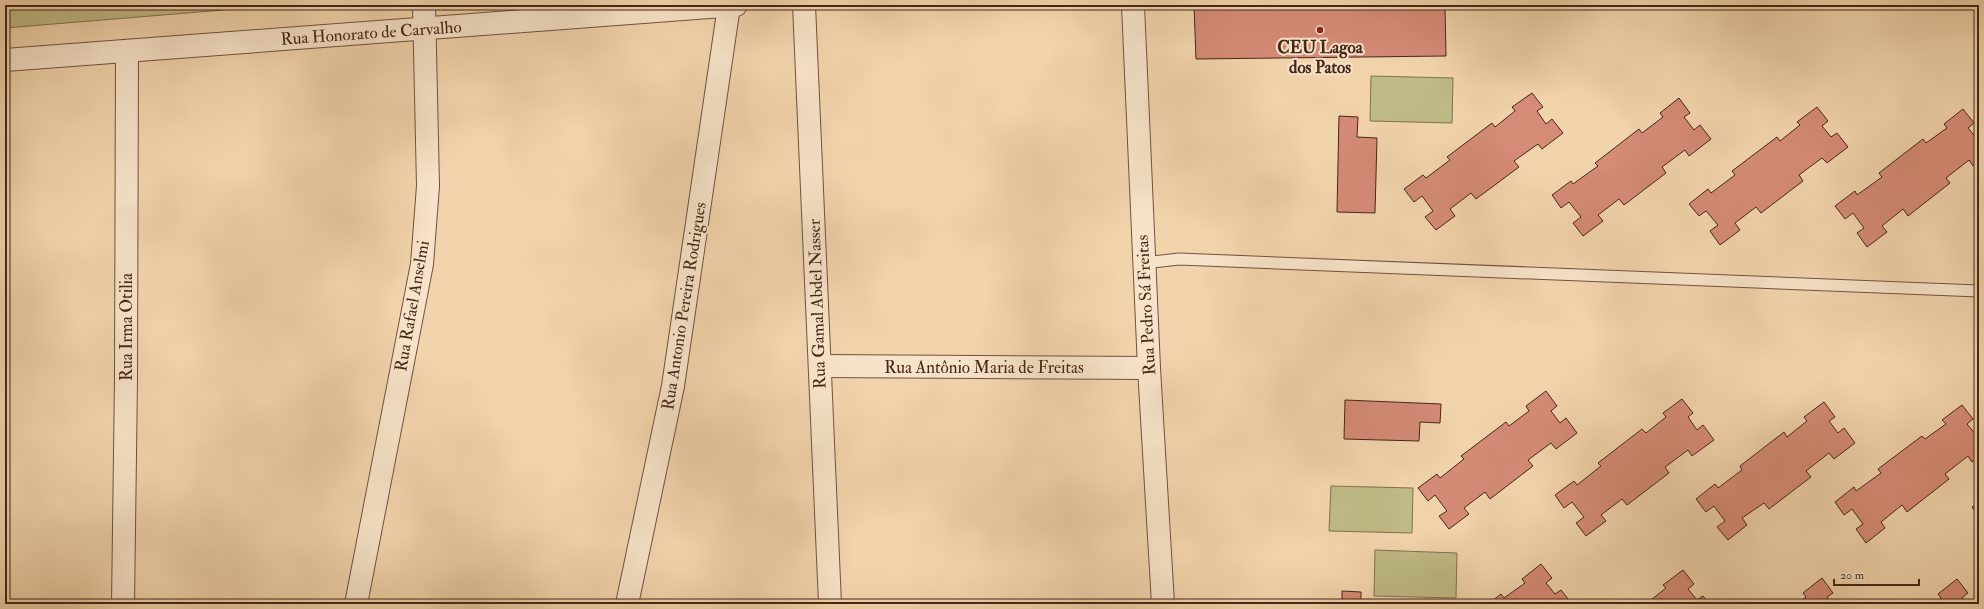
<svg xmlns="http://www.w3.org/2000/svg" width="1984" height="609" font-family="'IM FELL Double Pica',serif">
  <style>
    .green { fill: #bfbb86; stroke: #827050 }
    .building { fill: #d58b76; stroke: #462619 }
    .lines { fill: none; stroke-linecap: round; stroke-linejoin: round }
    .lane-casing { stroke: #71523e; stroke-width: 13 }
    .street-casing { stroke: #71523e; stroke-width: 24 }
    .lane { stroke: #f7e3c9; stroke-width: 11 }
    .street { stroke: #f7e3c9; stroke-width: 22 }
    .poi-dot { fill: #8f2418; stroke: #f7e3c9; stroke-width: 1.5 }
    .labels { text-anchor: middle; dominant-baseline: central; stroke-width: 4; stroke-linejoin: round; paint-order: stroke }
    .street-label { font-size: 17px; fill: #462619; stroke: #f7e3c9 }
    .poi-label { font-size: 17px; font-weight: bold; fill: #462619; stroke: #f7e3c9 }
  </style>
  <rect width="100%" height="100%" fill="#f2d4ac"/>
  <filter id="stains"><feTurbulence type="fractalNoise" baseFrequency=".005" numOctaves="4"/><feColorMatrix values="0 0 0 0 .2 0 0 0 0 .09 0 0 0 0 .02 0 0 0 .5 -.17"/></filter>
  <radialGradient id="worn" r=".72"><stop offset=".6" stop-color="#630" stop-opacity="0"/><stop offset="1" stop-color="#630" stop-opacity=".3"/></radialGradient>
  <!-- green -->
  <g class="green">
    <path d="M5 5H284L5 28Z"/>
    <path d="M1371 76 1453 78 1452 123 1370 121Z"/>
    <path d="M1331 486 1413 488 1412 533 1329 531Z"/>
    <path d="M1375 550 1457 553 1456 598 1374 596Z"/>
  </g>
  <!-- building -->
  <g class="building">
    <path d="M1194 5H1445L1446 56 1196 59Z"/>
    <path d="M1532 93 1543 107 1537 111 1546 124 1552 119 1563 133 1542 149 1538 144 1514 161 1519 167 1476 199 1471 193 1450 209 1455 216 1436 230 1425 217 1433 211 1422 196 1414 202 1404 189 1423 175 1426 178 1450 160 1447 157 1492 123 1495 127 1515 111 1512 107Z"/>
    <path d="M1679 98 1690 113 1684 117 1694 130 1700 125 1711 139 1689 156 1685 150 1662 167 1666 173 1624 205 1619 199 1598 215 1603 221 1583 236 1573 223 1581 217 1569 202 1561 208 1552 195 1571 181 1573 184 1598 166 1595 163 1639 129 1642 133 1663 117 1660 113Z"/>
    <path d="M1817 107 1828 121 1822 126 1831 137 1837 133 1848 147 1827 163 1822 158 1799 175 1803 181 1761 213 1756 207 1735 223 1740 230 1720 245 1710 231 1718 225 1706 211 1699 216 1689 204 1708 189 1711 193 1735 175 1732 171 1777 137 1780 141 1800 125 1797 122Z"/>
    <path d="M1963 109 1974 123 1968 128 1978 140 1979 139V162L1973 166 1969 160 1946 178 1950 183 1908 216 1903 209 1882 226 1887 232 1867 247 1857 233 1864 228 1853 213 1845 219 1835 206 1855 191 1857 195 1882 177 1879 173 1923 139 1926 143 1947 128 1944 124Z"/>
    <path d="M1339 116 1358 117 1357 137 1377 138 1375 213 1337 212Z"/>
    <path d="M1979 202V213L1974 206Z"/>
    <path d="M1546 391 1557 406 1551 411 1560 423 1566 418 1577 433 1556 449 1551 443 1528 460 1533 466 1490 499 1485 492 1464 508 1469 514 1449 529 1439 516 1447 511 1435 495 1428 501 1418 488 1437 474 1440 478 1464 459 1461 456 1506 422 1509 426 1529 411 1526 406Z"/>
    <path d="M1682 399 1693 413 1688 417 1697 430 1703 425 1714 440 1692 456 1688 450 1665 467 1669 473 1627 505 1622 499 1601 515 1606 521 1586 536 1576 523 1584 517 1572 502 1564 508 1555 495 1574 481 1577 485 1601 466 1598 463 1642 429 1646 433 1666 417 1663 413Z"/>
    <path d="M1345 400 1441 404 1440 423 1420 422 1419 441 1344 439Z"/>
    <path d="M1824 402 1835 417 1829 421 1838 433 1844 428 1855 443 1834 459 1829 453 1806 471 1811 477 1769 509 1764 503 1742 518 1747 525 1728 540 1717 527 1725 521 1714 506 1706 512 1696 499 1715 484 1718 488 1742 470 1740 466 1784 432 1787 437 1807 421 1804 417Z"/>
    <path d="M1962 405 1973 419 1967 424 1977 436 1979 434V457L1972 462 1968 456 1945 474 1949 479 1907 512 1902 505 1881 522 1885 528 1866 543 1856 529 1863 524 1852 509 1844 515 1835 502 1854 487 1856 491 1881 473 1878 469 1922 436 1925 439 1946 424 1942 420Z"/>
    <path d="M1979 502V517L1972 507Z"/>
    <path d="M1541 564 1552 578 1546 583 1555 594 1561 590 1572 604H1488L1501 594 1504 598 1525 583 1522 579Z"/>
    <path d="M1683 570 1694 584 1688 589 1697 600 1703 596 1709 604H1646L1666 588 1663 585Z"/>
    <path d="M1822 578 1833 593 1827 597 1832 604H1797L1806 597 1803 593Z"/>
    <path d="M1957 579 1968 593 1962 598 1967 604H1933L1941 598 1938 594Z"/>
    <path d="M1342 591 1361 592V604H1342Z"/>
  </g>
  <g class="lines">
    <!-- lane casing -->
    <g class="lane-casing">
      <path id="lane" d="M1144 263 1179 259 1979 291"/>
    </g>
    <!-- street casing -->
    <g class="street-casing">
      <g id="street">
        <path d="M804 5 830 604"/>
        <path d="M1133 5 1149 368 1163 604"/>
        <path d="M5 60 736 5"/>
        <path d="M820 366 1149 368"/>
        <path d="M123 604 126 379 127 51"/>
        <path d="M356 604 422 264 428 186 424 5"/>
        <path d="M627 604 673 386 729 6"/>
      </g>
    </g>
    <!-- lane -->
    <use href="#lane" class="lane"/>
    <!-- street -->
    <use href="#street" class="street"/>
  </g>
  <!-- markers -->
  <circle class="poi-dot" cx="1320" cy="30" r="4"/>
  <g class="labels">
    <!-- street labels -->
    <g class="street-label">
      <text transform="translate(371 33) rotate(-4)">Rua Honorato de Carvalho</text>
      <text transform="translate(817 304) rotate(-92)">Rua Gamal Abdel Nasser</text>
      <text transform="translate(1146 305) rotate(-93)">Rua Pedro Sá Freitas</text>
      <text transform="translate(412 306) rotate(-80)">Rua Rafael Anselmi</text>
      <text transform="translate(684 306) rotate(-81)">Rua Antonio Pereira Rodrigues</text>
      <text transform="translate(126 327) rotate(-90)">Rua Irma Otilia</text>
      <text x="984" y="367">Rua Antônio Maria de Freitas</text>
    </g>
    <!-- poi labels -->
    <g class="poi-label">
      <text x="1320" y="47">CEU Lagoa<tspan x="1320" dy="20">dos Patos</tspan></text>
    </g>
  </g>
  <!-- margin -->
  <rect width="1984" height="609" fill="none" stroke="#f2d4ac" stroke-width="20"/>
  <rect x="6" y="6" width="1972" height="597" fill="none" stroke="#462619" stroke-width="2"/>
  <rect x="10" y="10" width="1964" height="589" fill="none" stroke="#462619"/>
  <!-- scale -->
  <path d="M1834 579v6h85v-6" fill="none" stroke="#462619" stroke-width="2"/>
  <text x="1840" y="579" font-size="12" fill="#462619" stroke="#f7e3c9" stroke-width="3" paint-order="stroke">20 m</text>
  <rect width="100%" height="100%" filter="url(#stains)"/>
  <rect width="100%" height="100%" fill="url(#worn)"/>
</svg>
